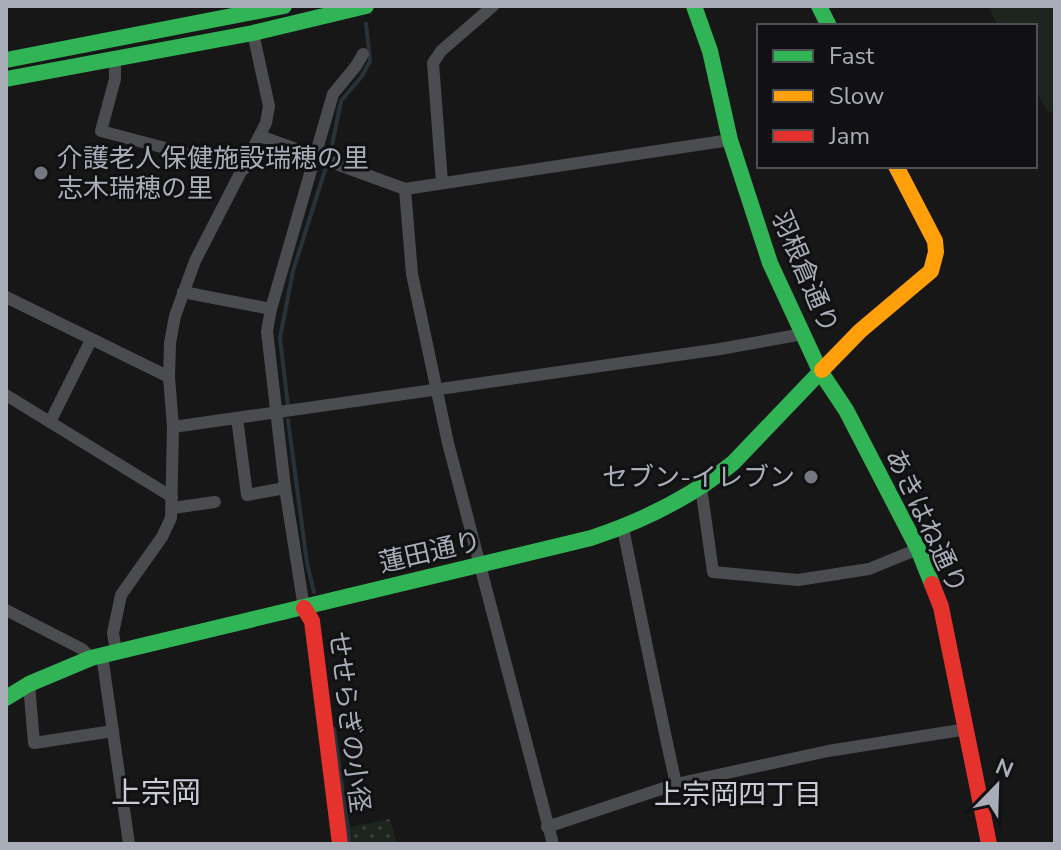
<svg xmlns="http://www.w3.org/2000/svg" width="1061" height="850" font-family="'Nunito Sans','Noto Sans JP',sans-serif">
  <style>
    .park { fill: url(#park-dots) }
    .pitch { fill: #1d241e }
    .lines { fill: none; stroke-linecap: round; stroke-linejoin: round }
    .stream { stroke: #2a3239; stroke-width: 4 }
    .street { stroke: #4b4c50; stroke-width: 12 }
    .fast { stroke: #30b455; stroke-width: 16 }
    .slow { stroke: #ff9f0a; stroke-width: 16 }
    .jam { stroke: #e5322d; stroke-width: 16 }
    .poi-dot { fill: #757880; stroke: #111113; stroke-width: 3 }
    .labels { text-anchor: middle; dominant-baseline: central; stroke-width: 6; stroke-linejoin: round; paint-order: stroke }
    .poi-label { font-size: 26px; fill: #a8adb8; stroke: #111113; text-anchor: start }
    .street-label { font-size: 26px; fill: #a8adb8; stroke: #111113 }
    .neighbourhood-label { font-size: 28px; fill: #c9ccd4; stroke: #111113 }
    .quarter-label { font-size: 30px; fill: #c9ccd4; stroke: #111113 }
  </style>
  <defs>
    <pattern id="park-dots" width="8" height="8" patternUnits="userSpaceOnUse" patternTransform="scale(2)"><rect width="8" height="8" fill="#1d241e"/><path d="M2 2h.1M6 6h.1" fill="none" stroke="#3b413d" stroke-width="1.8" stroke-linecap="round"/></pattern>
  </defs>
  <rect width="100%" height="100%" fill="#171717"/>
  <!-- park -->
  <path class="park" d="M390 819 397 844H353L350 827Z"/>
  <!-- pitch -->
  <path class="pitch" d="M987 6H1055V109L1049 113 1035 90V26H998Z"/>
  <g class="lines">
    <!-- stream -->
    <g class="stream">
      <path d="M330 155 341 101 362 76 370 61 366 24"/>
      <path d="M288 406 280 338 293 271 326 167"/>
      <path d="M288 420 307 563 314 592"/>
      <path d="M334 729 350 844"/>
    </g>
    <!-- street -->
    <g class="street">
      <path d="M115 60V79L101 131 244 169"/>
      <path d="M260 136 405 189 730 140"/>
      <path d="M442 182 433 63 441 51 493 6"/>
      <path d="M405 189 412 274 448 443 553 844"/>
      <path d="M183 292 271 309"/>
      <path d="M6 297 169 377"/>
      <path d="M6 395 172 497"/>
      <path d="M237 418 247 495 285 488"/>
      <path d="M50 422 91 340"/>
      <path d="M173 427 720 349 803 334"/>
      <path d="M701 487 713 572 798 580 869 569 918 549"/>
      <path d="M173 508 215 502"/>
      <path d="M623 528C640 613 657 699 676 784"/>
      <path d="M304 608 285 488 267 331 271 309 333 94 356 66 363 54"/>
      <path d="M6 610 82 649 91 658"/>
      <path d="M116 651 113 633 121 595 162 537 171 518 173 427 169 377 170 343 175 316 195 261 266 123 269 106 253 33"/>
      <path d="M102 655 129 844"/>
      <path d="M29 684 34 743 113 731"/>
      <path d="M547 827 676 784 828 751 967 729"/>
    </g>
    <!-- fast -->
    <g class="fast">
      <path d="M694 6 710 51 730 140 770 263 820 371 846 410 918 549 932 584"/>
      <path d="M819 6 829 26"/>
      <path d="M6 60 284 6"/>
      <path d="M6 79 253 33 366 6"/>
      <path d="M6 698 29 684 91 658 591 538C643 521 690 498 733 463L822 370"/>
    </g>
    <!-- slow -->
    <path class="slow" d="M822 370 860 331 931 271 936 252 935 241 896 166"/>
    <!-- jam -->
    <g class="jam">
      <path d="M932 584 941 607 989 844"/>
      <path d="M304 608 312 621 340 844"/>
    </g>
  </g>
  <!-- markers -->
  <g class="poi-dot">
    <circle cx="41" cy="173" r="8"/>
    <circle cx="811" cy="477" r="8"/>
  </g>
  <g class="labels">
    <!-- poi labels -->
    <g class="poi-label">
      <text x="57" y="158">介護老人保健施設瑞穂の里<tspan x="57" dy="30">志木瑞穂の里</tspan></text>
      <text x="795" y="477" text-anchor="end">セブン-イレブン</text>
    </g>
    <!-- street labels -->
    <g class="street-label">
      <text transform="translate(805 272) rotate(67)">羽根倉通り</text>
      <text transform="translate(926 521) rotate(65)">あきはね通り</text>
      <text transform="translate(430 552) rotate(-13)">蓮田通り</text>
      <text transform="translate(349 722) rotate(83)">せせらぎの小径</text>
    </g>
    <!-- neighbourhood labels -->
    <g class="neighbourhood-label">
      <text x="738" y="795">上宗岡四丁目</text>
    </g>
    <!-- quarter labels -->
    <g class="quarter-label">
      <text x="156" y="793">上宗岡</text>
    </g>
  </g>
  <!-- border -->
  <rect width="1061" height="850" fill="none" stroke="#a8adb8" stroke-width="16"/>
  <!-- legend -->
  <rect x="757" y="24" width="280" height="144" fill="#111113" stroke="#4d4f55" stroke-width="2"/>
  <rect x="773" y="50" width="40" height="12" fill="#30b455" stroke="#4d4f55" stroke-width="2"/>
  <text x="829" y="64" font-size="24" fill="#a8adb8">Fast</text>
  <rect x="773" y="90" width="40" height="12" fill="#ff9f0a" stroke="#4d4f55" stroke-width="2"/>
  <text x="829" y="104" font-size="24" fill="#a8adb8">Slow</text>
  <rect x="773" y="130" width="40" height="12" fill="#e5322d" stroke="#4d4f55" stroke-width="2"/>
  <text x="829" y="144" font-size="24" fill="#a8adb8">Jam</text>
  <!-- north arrow -->
  <g transform="translate(997 786) rotate(23)" stroke="#111113" stroke-width="6" paint-order="stroke">
  <path d="M0-6L14 30L0 20L-14 30Z" fill="#a8adb8"/>
  <text y="-12" font-size="22" font-weight="bold" text-anchor="middle" fill="#a8adb8">N</text>
  </g>
</svg>
